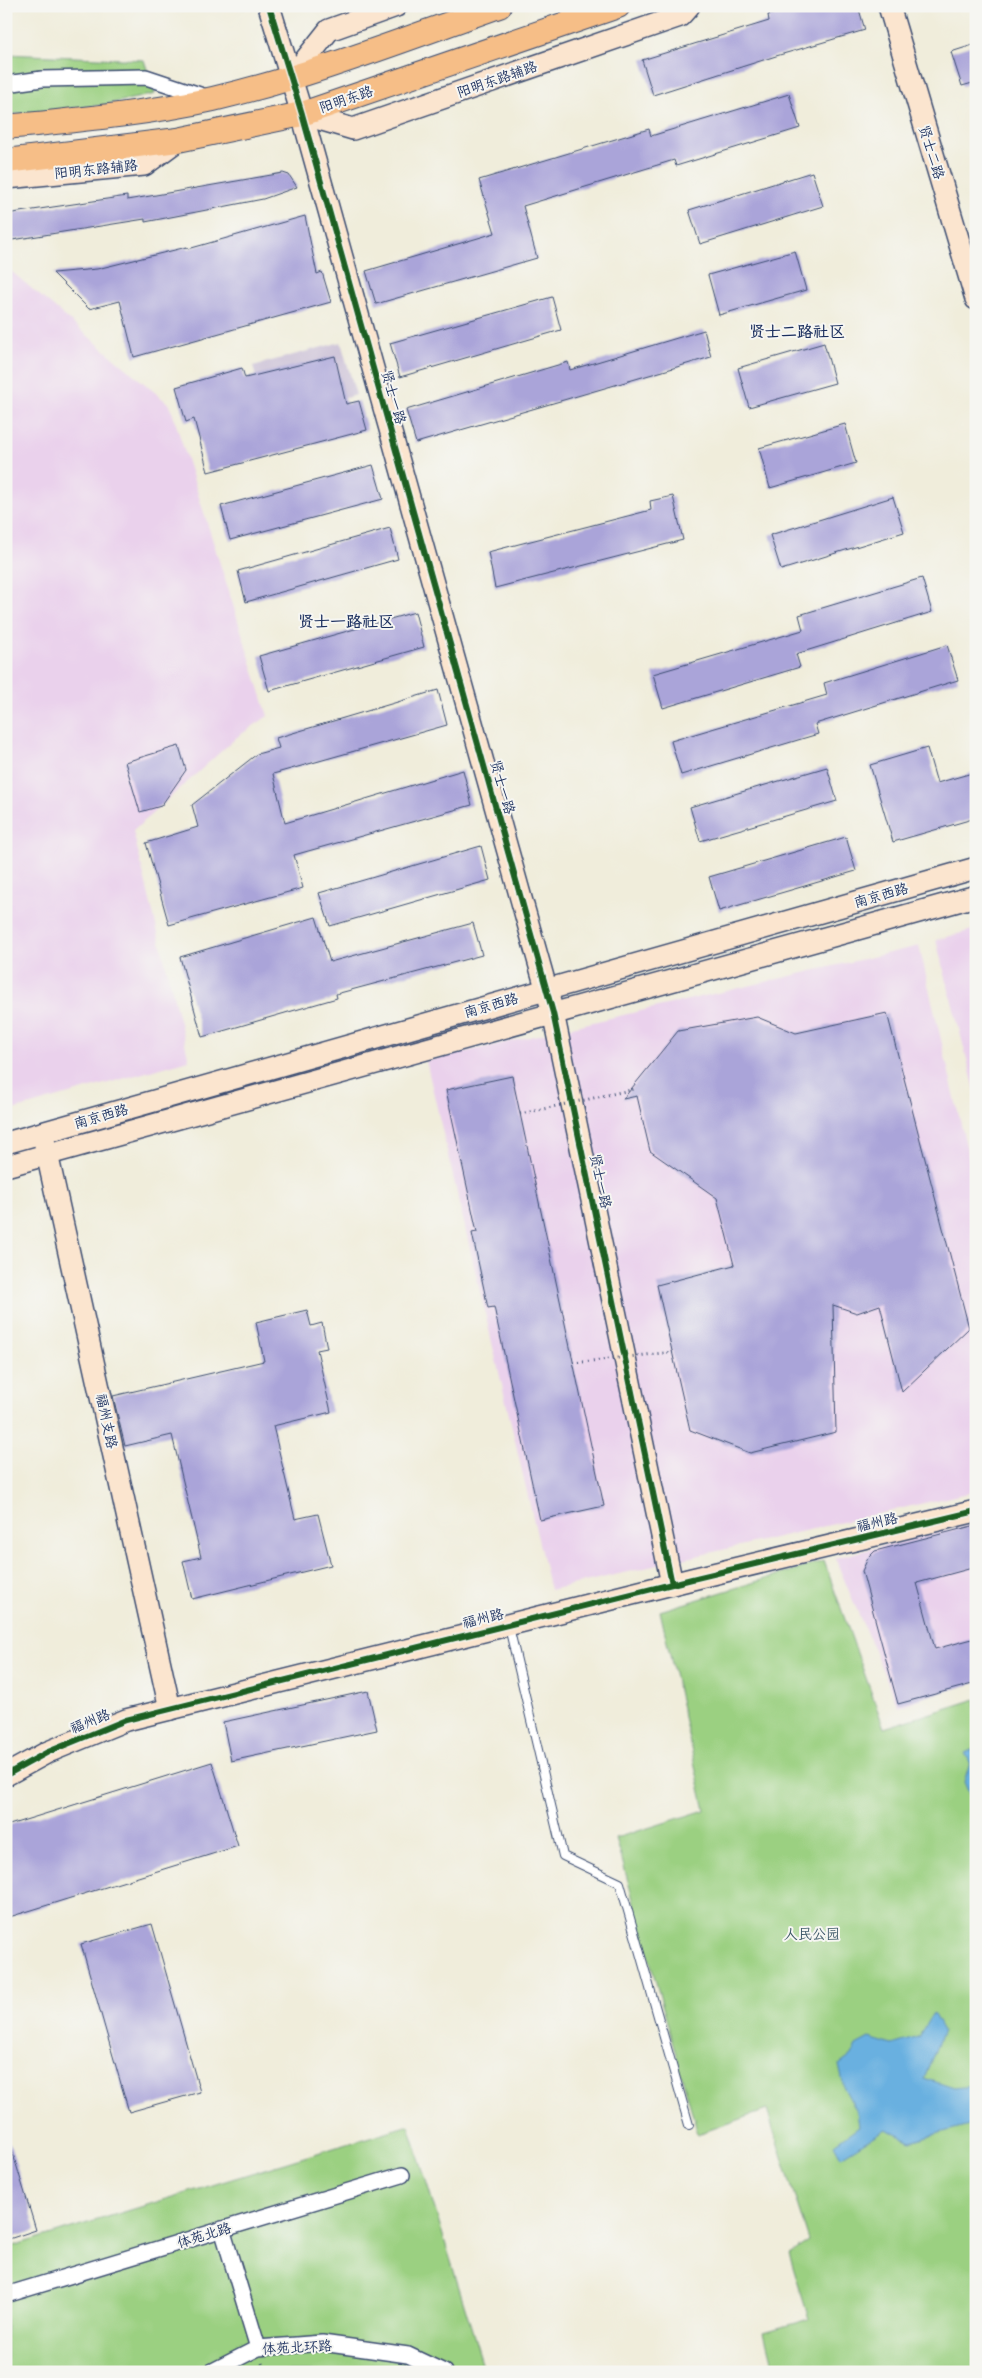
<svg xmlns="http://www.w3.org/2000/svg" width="982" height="2378" font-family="'Shantell Sans','LXGW WenKai TC',sans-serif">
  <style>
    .built { fill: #ead1ec }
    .industrial { fill: #cabfd6 }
    .green { fill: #9bd081; stroke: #5b8070 }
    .water { fill: #69b0e0; stroke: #42709f }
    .building { fill: #aaa4d9 }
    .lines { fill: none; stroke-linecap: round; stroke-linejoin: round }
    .lane-casing { stroke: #3b4c71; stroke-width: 10 }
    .street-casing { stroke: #3b4c71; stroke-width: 18 }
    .secondary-casing { stroke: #3b4c71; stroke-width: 24 }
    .primary-casing { stroke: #3b4c71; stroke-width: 26 }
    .path { stroke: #3b4c71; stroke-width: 3; stroke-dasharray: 1 4; stroke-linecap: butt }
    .lane { stroke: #fff; stroke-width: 8 }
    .street { stroke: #fff; stroke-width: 15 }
    .secondary { stroke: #fbe5cf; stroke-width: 21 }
    .primary { stroke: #f6be87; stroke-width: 24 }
    .path-bridge { stroke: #3b4c71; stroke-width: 3; stroke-dasharray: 1 4; stroke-linecap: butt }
    .cycleway-casing { stroke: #f6f6f2; stroke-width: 9 }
    .cycleway { stroke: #1b5e20; stroke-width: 6 }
    .labels { text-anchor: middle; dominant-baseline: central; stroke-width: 4; stroke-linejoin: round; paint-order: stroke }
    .street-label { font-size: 14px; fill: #1b2f5e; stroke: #f6f6f2 }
    .park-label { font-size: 14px; fill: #3b5767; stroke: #f6f6f2 }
    .quarter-label { font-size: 16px; font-weight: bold; fill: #1b2f5e; stroke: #f6f6f2 }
  </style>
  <rect width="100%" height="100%" fill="#f6f6f2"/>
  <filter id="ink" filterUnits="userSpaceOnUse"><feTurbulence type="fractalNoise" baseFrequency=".02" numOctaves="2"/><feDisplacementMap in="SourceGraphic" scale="10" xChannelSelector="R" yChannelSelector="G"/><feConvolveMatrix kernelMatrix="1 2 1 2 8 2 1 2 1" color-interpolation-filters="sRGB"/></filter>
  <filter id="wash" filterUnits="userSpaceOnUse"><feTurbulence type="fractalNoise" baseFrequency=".0096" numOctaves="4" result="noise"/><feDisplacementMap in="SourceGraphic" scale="20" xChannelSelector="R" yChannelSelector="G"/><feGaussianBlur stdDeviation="1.12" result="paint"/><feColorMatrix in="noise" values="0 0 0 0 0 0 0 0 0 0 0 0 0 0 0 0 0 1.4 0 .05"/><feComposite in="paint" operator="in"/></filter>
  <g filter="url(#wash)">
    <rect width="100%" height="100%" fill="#f0eddb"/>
    <!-- built -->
    <g class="built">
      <path d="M6 267 170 405 268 716 237 737 133 831 189 1060 6 1112Z"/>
      <path d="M976 929V1094L936 940Z"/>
      <path d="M919 946 976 1188V1491L550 1590 426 1061Z"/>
      <path d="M976 1523V1678L898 1707 835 1558Z"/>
    </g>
    <!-- industrial -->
    <path class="industrial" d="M341 342 356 395 267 420 253 366Z"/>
    <!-- green -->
    <g class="green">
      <path d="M6 54 144 60 155 94 103 105 6 115Z"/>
      <path d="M824 1561 884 1728 976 1699V2372H774L764 2332 809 2319 789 2254 809 2241 767 2110 698 2134 616 1838 705 1810 660 1611Z"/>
      <path d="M409 2125 485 2372H6V2248Z"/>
    </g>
    <!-- water -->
    <g class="water">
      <path d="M976 1748V1827H975L973 1803 964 1782 970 1762 965 1753Z"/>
      <path d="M933 2013 943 2031 924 2078 954 2088 976 2086V2123L911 2141 886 2129 841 2157 834 2144 859 2126 857 2112 844 2088 839 2065 851 2056 856 2045 869 2038 892 2045 918 2037Z"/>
    </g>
    <g id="blocks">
      <!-- building -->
      <g class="building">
        <path d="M800 6H858L865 30 776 56 653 95 642 60 769 21 768 15Z"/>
        <path d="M976 44V82L962 86 951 52Z"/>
        <path d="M789 94 800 128 676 166 674 160 523 206 537 258 376 304 366 271 495 233 479 180 649 129 651 136Z"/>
        <path d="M812 172 823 206 700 244 689 210Z"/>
        <path d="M283 173 289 175 297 187 263 199 145 222V219L6 241V214L127 196V200Z"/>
        <path d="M305 216 317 274 322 272 331 302 134 357 120 301 89 309 53 273 97 269 187 247 188 249Z"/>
        <path d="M795 251 806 290 719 315 708 275Z"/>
        <path d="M552 297 561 330 400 377 390 343Z"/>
        <path d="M704 330 711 357 416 443 406 410 568 362 570 370Z"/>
        <path d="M824 343 835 383 749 407 738 368Z"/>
        <path d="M335 356 346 404 359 401 367 430 208 472 194 419 186 422 176 387 242 368 245 378Z"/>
        <path d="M845 424 856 463 770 488 759 448Z"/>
        <path d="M373 465 383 499 230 540 221 506Z"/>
        <path d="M673 496 683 540 495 588 488 552 651 510 650 501Z"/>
        <path d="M893 497 904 532 781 570 770 535Z"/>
        <path d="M390 528 398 559 246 602 238 571Z"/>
        <path d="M922 578 932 612 796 654 800 667 663 708 653 674 803 630 799 615Z"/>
        <path d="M415 612 424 647 269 691 259 656Z"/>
        <path d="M947 645 958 680 815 724 818 734 681 775 671 741 827 695 824 683Z"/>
        <path d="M438 690 447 725 273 774 285 823 463 770 472 805 294 855 303 888 169 925 146 843 198 827 192 805 257 754 279 748 276 738Z"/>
        <path d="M179 746 186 770 161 806 140 812 125 762Z"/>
        <path d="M927 748 937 783 976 772V818L893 842 870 765Z"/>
        <path d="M827 767 837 801 700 841 690 807Z"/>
        <path d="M846 837 856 871 719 911 709 877Z"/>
        <path d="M481 846 490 880 330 926 319 893Z"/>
        <path d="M316 917 330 962 473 923 482 955 336 994 337 998 202 1037 180 957Z"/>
        <path d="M887 1013 969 1328 902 1392 880 1305 857 1313 833 1305 836 1432 750 1453 690 1430 657 1285 734 1265 717 1198 650 1151 637 1096 623 1099 678 1031 757 1017 796 1033Z"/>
        <path d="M512 1076 604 1506 540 1520 494 1307 488 1308 472 1233 477 1232 446 1090Z"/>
        <path d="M307 1310 311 1326 322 1323 327 1348 317 1350 331 1412 273 1426 295 1519 318 1514 331 1565 192 1599 183 1561 201 1557 172 1435 125 1446 113 1396 264 1361 256 1322Z"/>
        <path d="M976 1525V1567L917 1583 935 1649 976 1638V1683L898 1704 862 1571 868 1558 875 1551Z"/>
        <path d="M368 1691 377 1730 231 1761 223 1722Z"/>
        <path d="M212 1762 238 1846 6 1918V1826Z"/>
        <path d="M152 1924 200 2092 129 2112 81 1944Z"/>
        <path d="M10 2144 36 2230 6 2240V2145Z"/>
      </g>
    </g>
  </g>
  <g filter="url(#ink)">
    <use href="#blocks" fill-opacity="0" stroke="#3b4c71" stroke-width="1"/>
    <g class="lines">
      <!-- lane casing -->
      <g class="lane-casing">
        <path id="lane" d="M509 1627 563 1856 620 1883 689 2125"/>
      </g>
      <!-- street casing -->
      <g class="street-casing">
        <g id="street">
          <path d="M6 84 42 79 146 77 209 98"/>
          <path d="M222 2229 258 2348"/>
          <path d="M6 2295 402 2175"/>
          <path d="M211 2372 258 2348 322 2343 408 2355 444 2372"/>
        </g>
      </g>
      <!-- secondary casing -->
      <g class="secondary-casing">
        <g id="secondary">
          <path d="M269 6 302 114 553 1013 672 1584"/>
          <path d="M889 6 976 299"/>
          <path d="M291 78 329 30 396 6"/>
          <path d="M302 114 353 129 680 16 689 6"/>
          <path d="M6 178 144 165 178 140"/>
          <path d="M44 1140 170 1709"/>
          <path d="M6 1143 976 868"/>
          <path d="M6 1166 976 896"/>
          <path d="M6 1775 48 1752 126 1720 692 1579 976 1511"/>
        </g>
      </g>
      <!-- primary casing -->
      <g class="primary-casing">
        <g id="primary">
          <path d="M6 127C75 120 145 114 213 99 311 76 405 39 499 6"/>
          <path d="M6 161 178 140 302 114 618 6"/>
        </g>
      </g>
      <!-- path -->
      <path class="path" d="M262 2363 265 2372"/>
      <!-- lane -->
      <use href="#lane" class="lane"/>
      <!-- street -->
      <use href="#street" class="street"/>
      <!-- secondary -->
      <use href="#secondary" class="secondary"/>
      <!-- primary -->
      <use href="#primary" class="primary"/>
      <!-- path-bridge -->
      <g class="path-bridge">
        <path d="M520 1114 635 1089"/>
        <path d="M573 1363 673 1352"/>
      </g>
      <!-- cycleway casing -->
      <g class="cycleway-casing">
        <g id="cycleway">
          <path d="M269 6 302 114 553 1013 672 1584"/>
          <path d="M6 1775 48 1752 126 1720 692 1579 976 1511"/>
        </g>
      </g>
      <!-- cycleway -->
      <use href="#cycleway" class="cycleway"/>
    </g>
  </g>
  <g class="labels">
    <!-- street labels -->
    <g class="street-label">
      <text transform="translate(497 79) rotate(-19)">阳明东路辅路</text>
      <text transform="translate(346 99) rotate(-19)">阳明东路</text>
      <text transform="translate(932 152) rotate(73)">贤士二路</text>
      <text transform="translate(96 169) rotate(-6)">阳明东路辅路</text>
      <text transform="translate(394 397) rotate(74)">贤士一路</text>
      <text transform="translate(503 787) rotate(74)">贤士一路</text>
      <text transform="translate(881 895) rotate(-16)">南京西路</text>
      <text transform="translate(491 1005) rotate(-16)">南京西路</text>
      <text transform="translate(101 1116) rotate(-16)">南京西路</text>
      <text transform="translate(601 1181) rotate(78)">贤士一路</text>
      <text transform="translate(107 1421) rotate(78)">福州支路</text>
      <text transform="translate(877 1522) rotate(-13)">福州路</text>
      <text transform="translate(483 1618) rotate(-14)">福州路</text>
      <text transform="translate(90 1721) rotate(-22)">福州路</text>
      <text transform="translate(204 2235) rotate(-17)">体苑北路</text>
      <text transform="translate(297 2347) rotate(-3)">体苑北环路</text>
    </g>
    <!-- park labels -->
    <g class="park-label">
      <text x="812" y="1934">人民公园</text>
    </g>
    <!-- quarter labels -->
    <g class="quarter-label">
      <text x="797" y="331">贤士二路社区</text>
      <text x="346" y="621">贤士一路社区</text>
    </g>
  </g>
  <!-- margin -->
  <rect width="982" height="2378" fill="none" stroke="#f6f6f2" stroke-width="25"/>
</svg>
